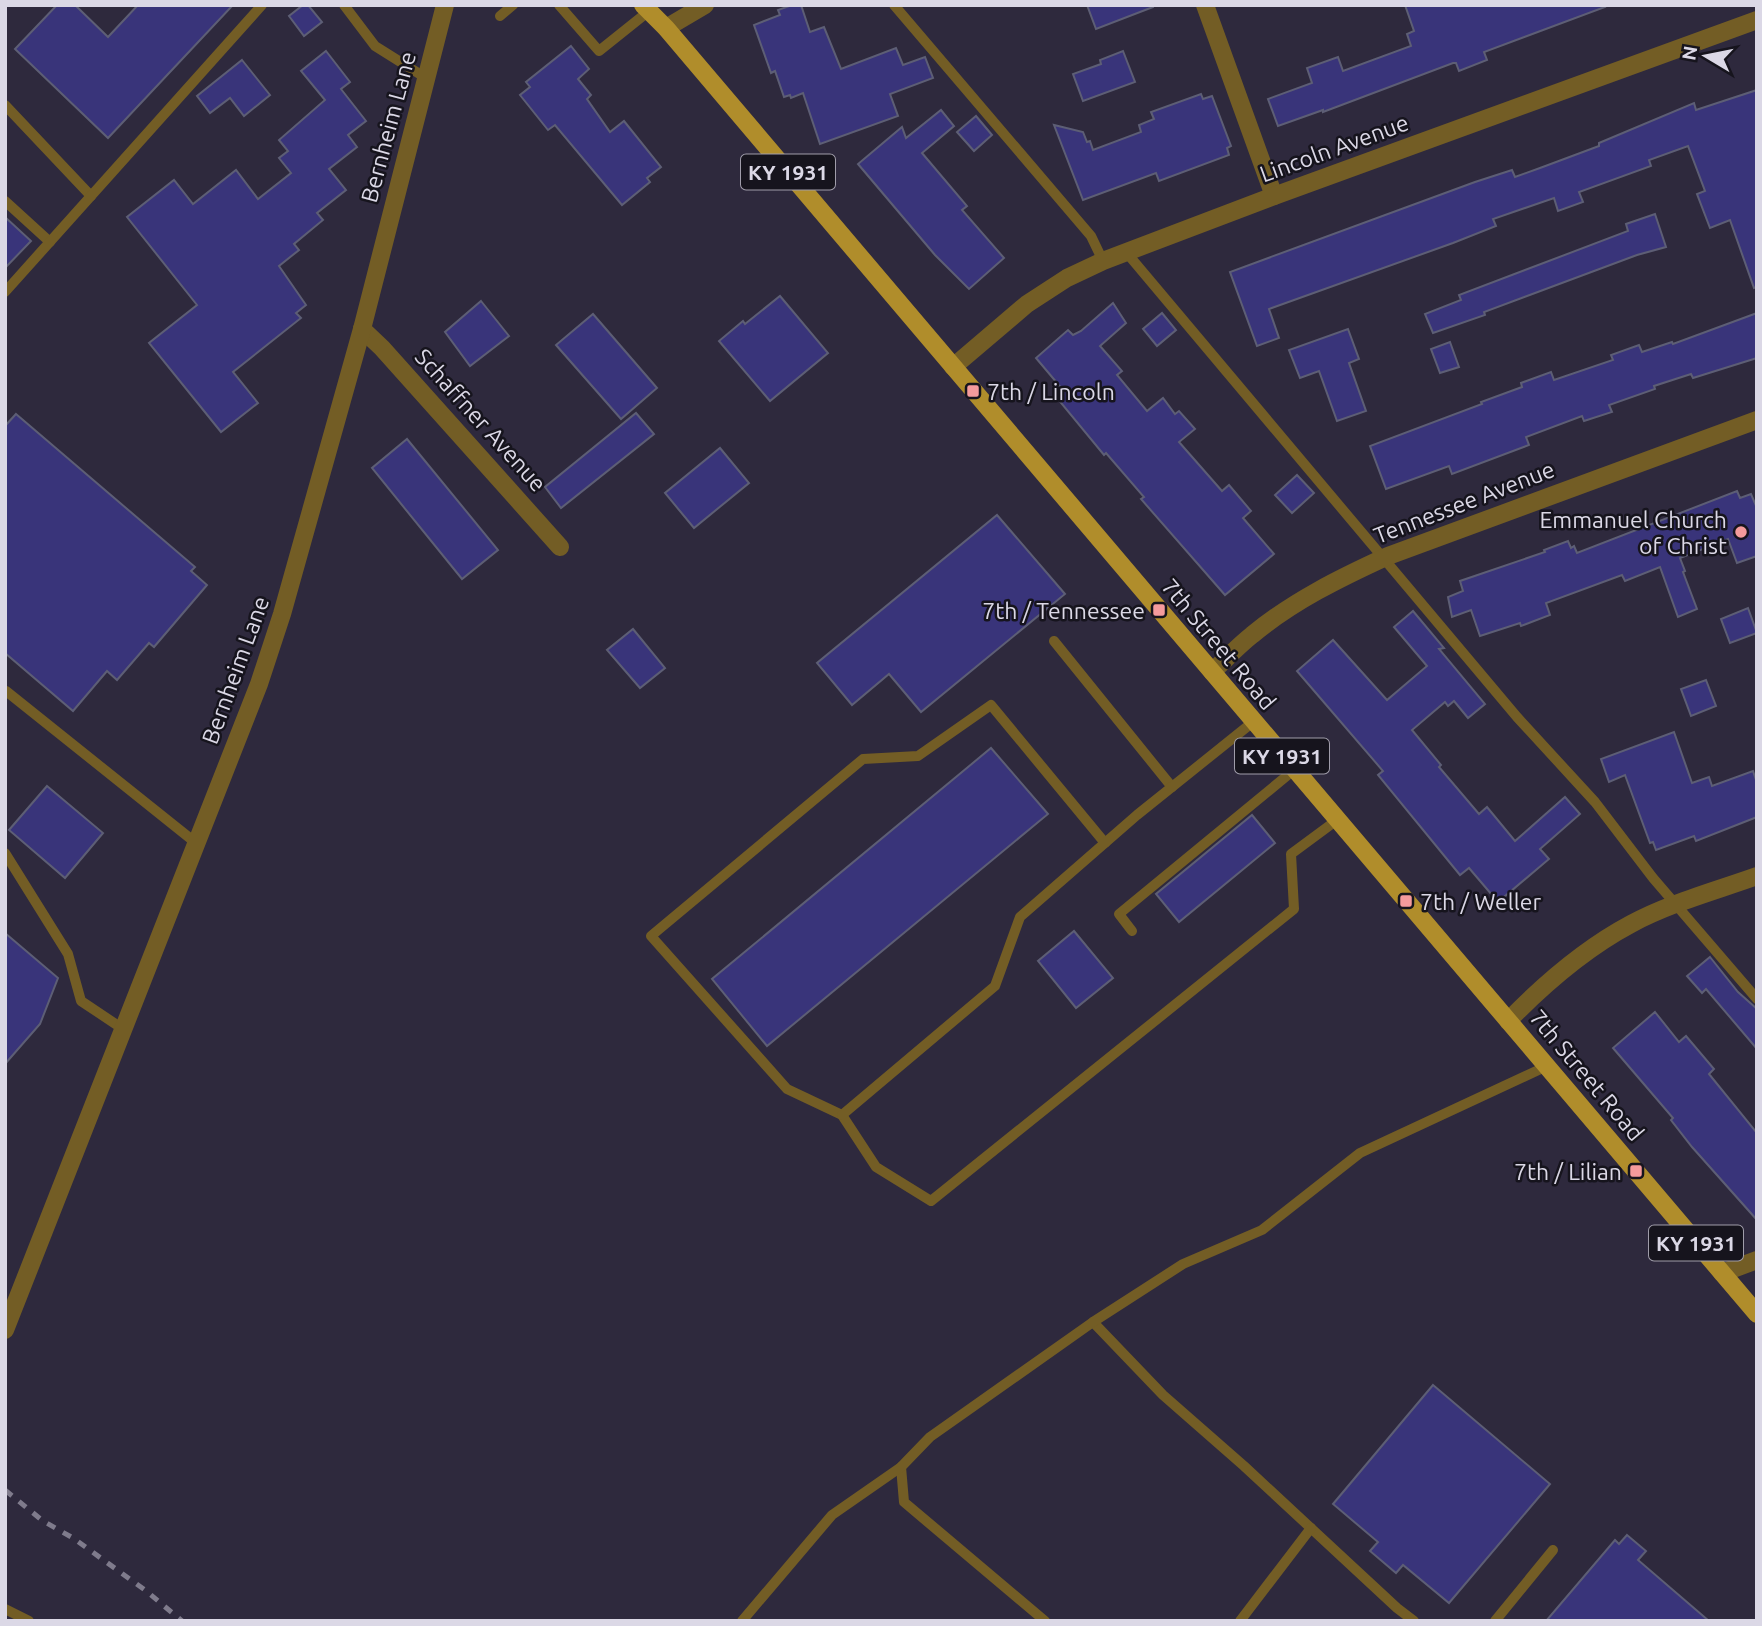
<svg xmlns="http://www.w3.org/2000/svg" width="1762" height="1626" font-family="Ubuntu,sans-serif">
  <style>
    .building { fill: #39347a; stroke: #5d5e75; stroke-width: 2 }
    .lines { fill: none; stroke-linecap: round; stroke-linejoin: round }
    .service { stroke: #735d25; stroke-width: 10 }
    .minor { stroke: #735d25; stroke-width: 18 }
    .primary { stroke: #b08d2b; stroke-width: 18 }
    .rail { stroke: #7f7b8c; stroke-width: 5; stroke-dasharray: 9 9; stroke-linecap: butt }
    .poi-dot { fill: #f59b9c; stroke: #16141d; stroke-width: 2.5 }
    .labels { text-anchor: middle; dominant-baseline: central; stroke-width: 5; stroke-linejoin: round; paint-order: stroke }
    .shield { fill: #16141d; stroke: #a09daa; stroke-width: 2 }
    .shield-label { font-size: 21px; font-weight: bold; fill: #dbd8e6 }
    .street-label { font-size: 23px; fill: #dbd8e6; stroke: #16141d }
    .poi-label { font-size: 23px; fill: #dbd8e6; stroke: #16141d; text-anchor: end }
  </style>
  <rect width="100%" height="100%" fill="#2e293d"/>
  <!-- building -->
  <g class="building">
    <path d="M57 5H75L108 37 138 5H233L108 138 15 49Z"/>
    <path d="M303 5H308L322 22 304 36 289 16Z"/>
    <path d="M792 5H801L810 32 824 27 841 69 896 48 903 65 925 57 933 78 890 94 898 116 820 144 803 93 791 98 790 95 784 97 775 71 771 73 754 25 780 15 778 10Z"/>
    <path d="M1087 5H1153V7L1096 29Z"/>
    <path d="M1405 5H1604L1605 7 1484 52 1487 60 1459 71 1456 63H1453L1323 112V110L1278 126 1268 99 1312 83 1307 68 1338 57 1343 71 1411 46 1407 34 1414 31Z"/>
    <path d="M571 46 589 69 578 79 591 95 587 99 610 132 624 121 661 167 647 178 650 182 622 205 555 125 548 130 520 95 530 87 526 82Z"/>
    <path d="M326 51 350 82 341 89 366 121 348 135 357 147 329 169 346 190 317 213 323 220 294 244 299 250 279 266 306 305 296 313 301 318 233 372 258 403 221 432 149 343 197 305 127 217 174 180 193 204 236 170 258 199 291 173 279 158 288 151 279 140 325 100 301 71Z"/>
    <path d="M1123 51 1135 82 1083 101 1073 74 1101 64 1100 60Z"/>
    <path d="M242 60 270 95 244 116 230 98 210 113 197 96Z"/>
    <path d="M1757 90V287L1754 288 1730 220 1710 228 1697 194 1705 191 1688 146 1649 160 1651 166 1579 192 1583 202 1558 211 1554 198 1493 219 1496 226 1453 243 1269 309 1279 338 1257 346 1230 272 1475 182 1512 170 1515 177 1540 168 1599 146V143L1694 103 1696 110Z"/>
    <path d="M1201 94 1203 99 1212 96 1231 146 1227 148 1229 155 1159 181 1156 173 1083 200 1054 125 1083 132 1087 142 1090 141 1093 150 1141 132 1139 125 1154 119 1151 112Z"/>
    <path d="M941 110 954 126 922 153 967 206 962 210 1004 258 969 289 935 255 858 164 902 127 906 138Z"/>
    <path d="M976 116 992 135 974 151 957 132Z"/>
    <path d="M1655 214 1666 247 1637 255 1484 312 1485 315 1433 333 1425 314 1461 300 1459 295 1628 231 1626 224Z"/>
    <path d="M5 217 31 241 5 268Z"/>
    <path d="M780 296 828 353 770 401 719 341 743 321 745 324Z"/>
    <path d="M481 301 509 336 470 366 445 332Z"/>
    <path d="M1113 303 1126 323 1100 346 1122 371 1117 375 1147 411 1163 398 1175 414 1179 411 1195 429 1179 442 1222 491 1229 485 1251 511 1243 518 1274 554 1225 595 1141 499 1144 497 1106 453 1104 455 1057 398 1063 394 1061 392 1063 390 1036 358 1068 330 1073 335 1081 331Z"/>
    <path d="M1162 313 1176 330 1157 346 1143 329Z"/>
    <path d="M1757 313V358L1693 378 1691 374 1654 386 1655 389 1609 405 1612 412 1584 421 1582 416 1526 437 1529 445 1452 474 1449 466 1386 489 1370 446 1482 404 1481 402 1522 387 1521 383 1551 372 1554 380 1613 360 1611 355 1639 345 1642 352 1672 342 1673 344Z"/>
    <path d="M593 314 657 388 621 419 556 345Z"/>
    <path d="M1348 329 1359 359 1349 363 1366 411 1337 421 1319 371 1300 378 1289 350Z"/>
    <path d="M1450 342 1459 367 1440 373 1431 349Z"/>
    <path d="M636 413 654 434 561 508 545 487Z"/>
    <path d="M16 414 195 567 191 571 207 585 154 647 149 643 117 680 107 671 73 711 5 653V426Z"/>
    <path d="M407 439 498 550 462 579 372 468Z"/>
    <path d="M720 448 749 483 694 528 665 493Z"/>
    <path d="M1297 475 1314 493 1292 513 1275 495Z"/>
    <path d="M1737 491 1740 498 1751 494 1757 508V556L1737 563 1728 539 1680 558 1685 571 1683 572 1697 609 1678 617 1660 567 1625 581 1622 575 1546 603 1550 615 1521 626 1520 623 1480 636 1471 610 1452 617 1448 597 1463 591 1460 581 1545 552 1544 550 1568 541 1571 548 1574 546 1577 553Z"/>
    <path d="M997 515 1065 594 921 712 889 674 852 705 817 663Z"/>
    <path d="M1748 608 1757 633 1730 643 1721 619Z"/>
    <path d="M1413 611 1444 648 1439 649 1485 704 1468 718 1454 701 1448 706 1445 702 1412 730 1441 765 1439 767 1479 814 1487 807 1515 841 1565 797 1580 814 1540 849 1549 859 1498 902 1469 868 1460 875 1378 775 1383 771 1297 671 1333 640 1387 700 1427 666 1394 627Z"/>
    <path d="M633 629 665 668 640 688 607 650Z"/>
    <path d="M1706 680 1716 706 1691 716 1681 689Z"/>
    <path d="M1674 732 1692 783 1709 777 1712 786 1753 771 1757 783V817L1696 841 1694 836 1656 850 1653 842 1650 843 1625 775 1609 782 1601 759Z"/>
    <path d="M991 748 1048 814 767 1046 712 979Z"/>
    <path d="M47 786 103 833 65 878 9 830Z"/>
    <path d="M1252 815 1275 843 1179 922 1156 894Z"/>
    <path d="M1074 931 1113 978 1076 1008 1038 961Z"/>
    <path d="M5 933 58 978 40 1024 5 1064Z"/>
    <path d="M1710 957 1738 992 1757 1009V1049L1706 989 1702 993 1687 976Z"/>
    <path d="M1655 1012 1679 1042 1686 1036 1714 1069 1709 1074 1757 1133V1220L1692 1147 1671 1120 1673 1118 1613 1048Z"/>
    <path d="M1433 1385 1550 1484 1449 1603 1403 1565 1396 1573 1370 1551 1378 1542 1333 1504Z"/>
    <path d="M1627 1535 1646 1551 1638 1560 1709 1621H1546L1615 1540 1619 1544Z"/>
  </g>
  <g class="lines">
    <!-- service -->
    <g class="service">
      <path d="M344 5 375 46 426 78"/>
      <path d="M559 5 599 51 649 11"/>
      <path d="M894 5 1091 236 1103 261"/>
      <path d="M500 16 513 5"/>
      <path d="M5 105 91 196"/>
      <path d="M5 201 50 242"/>
      <path d="M1126 252 1517 717 1595 802 1653 878 1757 999"/>
      <path d="M5 292 262 5"/>
      <path d="M1054 641 1172 787"/>
      <path d="M6 691 196 843"/>
      <path d="M1105 843 991 705 918 756 863 759 651 936 787 1089 842 1115 876 1167 931 1201 1294 909 1291 854 1337 820"/>
      <path d="M5 853 68 954 81 1001 123 1029"/>
      <path d="M1132 931 1119 914 1294 770"/>
      <path d="M842 1115 995 986 1020 917 1137 815 1253 722"/>
      <path d="M1093 1322 1163 1395 1244 1466 1397 1608 1414 1621"/>
      <path d="M901 1467 904 1502 1045 1621"/>
      <path d="M5 1609 29 1621"/>
      <path d="M742 1621 832 1515 901 1467 930 1437 1093 1322 1183 1264 1262 1230 1360 1153 1547 1066"/>
      <path d="M1240 1621 1311 1528"/>
      <path d="M1495 1621 1553 1550"/>
    </g>
    <!-- minor -->
    <g class="minor">
      <path d="M1205 5 1274 196"/>
      <path d="M666 28 705 5"/>
      <path d="M362 329 382 348 560 547"/>
      <path d="M953 367 1027 304 1067 278 1103 261 1274 196 1757 20"/>
      <path d="M1212 672C1225 660 1238 646 1252 635 1293 601 1340 578 1388 556L1757 420"/>
      <path d="M1508 1021C1545 983 1584 949 1631 924 1670 903 1715 891 1757 876"/>
      <path d="M1722 1273 1757 1260"/>
      <path d="M5 1330 259 684 282 614 362 329 445 5"/>
    </g>
    <!-- primary -->
    <path class="primary" d="M643 5 666 28 1757 1314"/>
    <!-- rail -->
    <path class="rail" d="M5 1490 43 1521 73 1538 145 1590 182 1621"/>
  </g>
  <!-- markers -->
  <g class="poi-dot">
    <rect x="966" y="384" width="14" height="14" rx="3.5"/>
    <circle cx="1741" cy="532" r="7"/>
    <rect x="1152" y="603" width="14" height="14" rx="3.5"/>
    <rect x="1399" y="894" width="14" height="14" rx="3.5"/>
    <rect x="1629" y="1164" width="14" height="14" rx="3.5"/>
  </g>
  <g class="labels">
    <!-- shield labels -->
    <g class="shield">
      <rect x="741" y="154.5" width="94" height="35" rx="5"/>
      <rect x="1235" y="738.5" width="94" height="35" rx="5"/>
      <rect x="1649" y="1225.5" width="94" height="35" rx="5"/>
    </g>
    <g class="shield-label">
      <text x="788" y="172">KY 1931</text>
      <text x="1282" y="756">KY 1931</text>
      <text x="1696" y="1243">KY 1931</text>
    </g>
    <!-- street labels -->
    <g class="street-label">
      <text transform="translate(388 127) rotate(-75)">Bernheim Lane</text>
      <text transform="translate(1334 148) rotate(-20)">Lincoln Avenue</text>
      <text transform="translate(481 420) rotate(48)">Schaffner Avenue</text>
      <text transform="translate(1464 502) rotate(-21)">Tennessee Avenue</text>
      <text transform="translate(1219 644) rotate(50)">7th Street Road</text>
      <text transform="translate(235 670) rotate(-70)">Bernheim Lane</text>
      <text transform="translate(1587 1075) rotate(50)">7th Street Road</text>
    </g>
    <!-- poi labels -->
    <g class="poi-label">
      <text x="987" y="391" text-anchor="start">7th / Lincoln</text>
      <text x="1727" y="519">Emmanuel Church<tspan x="1727" dy="26">of Christ</tspan></text>
      <text x="1145" y="610">7th / Tennessee</text>
      <text x="1420" y="901" text-anchor="start">7th / Weller</text>
      <text x="1622" y="1171">7th / Lilian</text>
    </g>
  </g>
  <!-- border -->
  <rect width="1762" height="1626" fill="none" stroke="#dbd8e6" stroke-width="14"/>
  <!-- north arrow -->
  <g transform="translate(1706 56) rotate(280)" stroke="#16141d" stroke-width="5" paint-order="stroke">
  <path d="M0-5L12 26L0 18L-12 26Z" fill="#dbd8e6"/>
  <text y="-10" font-size="19" font-weight="bold" text-anchor="middle" fill="#dbd8e6">N</text>
  </g>
</svg>
